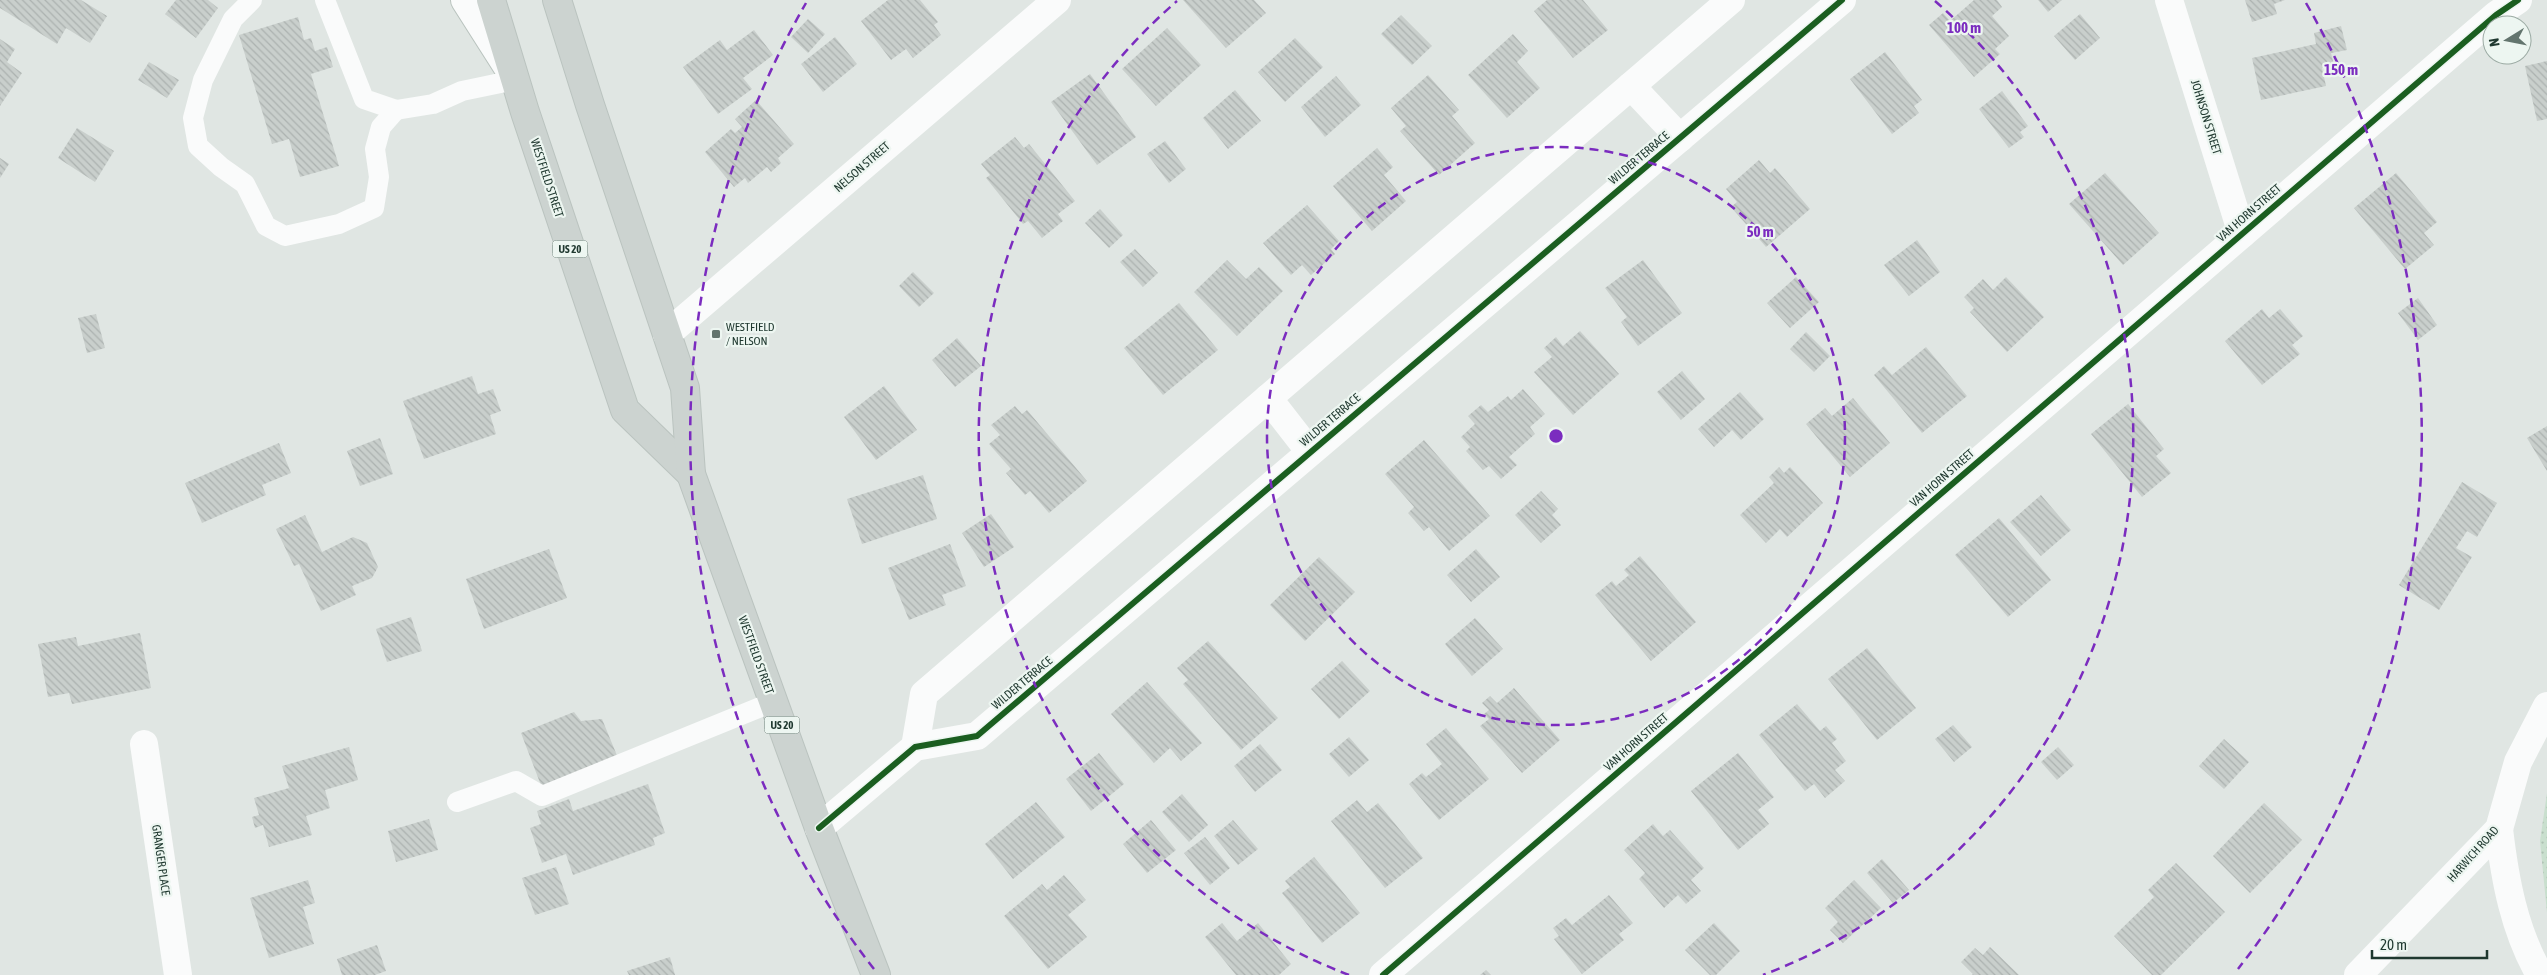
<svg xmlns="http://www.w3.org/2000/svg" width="2547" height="975" font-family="'Asap Condensed',sans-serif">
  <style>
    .park { fill: url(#park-dots) }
    .building { fill: url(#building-back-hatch) }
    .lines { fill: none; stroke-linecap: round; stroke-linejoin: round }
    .secondary-casing { stroke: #b9c3be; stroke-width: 30 }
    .primary-casing { stroke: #bac3bf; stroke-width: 30 }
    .lane { stroke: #fafbfb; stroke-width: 20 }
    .street { stroke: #fafbfb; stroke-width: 28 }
    .secondary { stroke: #fafbfb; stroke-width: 28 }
    .primary { stroke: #ccd3d0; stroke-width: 28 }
    .cycleway-casing { stroke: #edf6f1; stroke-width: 9 }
    .cycleway { stroke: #1b5e20; stroke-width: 6 }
    .ring { fill: none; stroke: #7b2cbf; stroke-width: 2.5; stroke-dasharray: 9 6 }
    .poi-dot { fill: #63756e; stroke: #edf6f1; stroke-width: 2 }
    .labels { text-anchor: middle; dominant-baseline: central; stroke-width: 4.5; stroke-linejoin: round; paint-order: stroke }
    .shield { fill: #edf6f1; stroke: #5d7169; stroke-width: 1 }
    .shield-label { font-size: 11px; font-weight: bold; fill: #1f382f }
    .street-label { font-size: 12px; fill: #1f382f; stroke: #edf6f1 }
    .poi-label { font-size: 12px; fill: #1f382f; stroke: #edf6f1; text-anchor: start }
    .centre { fill: #7b2cbf; stroke: #edf6f1; stroke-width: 2.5 }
    .ring-label { font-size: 15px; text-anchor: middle; font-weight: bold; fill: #7b2cbf; stroke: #edf6f1; stroke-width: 4.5; stroke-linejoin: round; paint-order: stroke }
  </style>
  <defs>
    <pattern id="park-dots" width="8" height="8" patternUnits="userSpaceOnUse" patternTransform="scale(1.25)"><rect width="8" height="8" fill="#c9dfce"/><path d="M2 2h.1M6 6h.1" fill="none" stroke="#acc0b1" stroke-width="1.8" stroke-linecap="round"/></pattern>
    <pattern id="building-back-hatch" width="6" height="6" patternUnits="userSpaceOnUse" patternTransform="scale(1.25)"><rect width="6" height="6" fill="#c9cfcc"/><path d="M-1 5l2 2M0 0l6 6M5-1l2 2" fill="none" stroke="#acb2b0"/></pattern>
  </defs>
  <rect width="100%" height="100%" fill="#e0e6e3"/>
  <!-- park -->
  <path class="park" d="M2547 793V913L2540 841Z"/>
  <!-- building -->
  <g class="building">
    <path d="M0 0H81L107 16 90 43 66 28 57 44 0 8Z"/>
    <path d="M176 0H208L218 8 196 38 165 14Z"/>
    <path d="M888 0H920L938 22 934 25 941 35 913 58 906 49 891 60 861 21Z"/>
    <path d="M1183 0H1254L1266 13 1226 48Z"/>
    <path d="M1547 0H1583L1608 30 1573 58 1534 11Z"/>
    <path d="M1974 0H1997L2002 7 1992 16 2009 36 1995 49 2000 54 1974 77 1929 25 1943 13 1950 21Z"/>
    <path d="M2038 0H2062L2048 12Z"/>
    <path d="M2245 0H2285L2274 4 2277 14 2252 22Z"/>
    <path d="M2080 14 2100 38 2075 60 2054 36Z"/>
    <path d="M1401 15 1432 46 1412 65 1381 34Z"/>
    <path d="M298 17 304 40 311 38 315 51 327 47 333 67 311 74 339 166 300 177 289 139 272 144 239 35Z"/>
    <path d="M808 19 825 34 808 53 791 37Z"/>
    <path d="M2341 26 2347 50 2331 53 2334 65 2322 68 2326 86 2261 100 2252 58 2316 44 2314 33Z"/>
    <path d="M1167 28 1201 65 1156 106 1122 69Z"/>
    <path d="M754 30 773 55 743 78 752 89 718 114 683 67 720 40 727 50Z"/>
    <path d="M1513 34 1528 51 1517 62 1540 88 1507 118 1468 75Z"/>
    <path d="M835 37 857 64 823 92 801 64Z"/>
    <path d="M1295 38 1323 67 1285 102 1258 72Z"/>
    <path d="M0 39 15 49 7 62 22 73 0 106Z"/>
    <path d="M1885 52 1922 100 1914 106 1919 113 1892 134 1850 79Z"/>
    <path d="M2547 61V119L2537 121 2525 66Z"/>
    <path d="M149 62 179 80 167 98 138 80Z"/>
    <path d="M1090 74 1136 137 1097 165 1051 102Z"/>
    <path d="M1428 75 1459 110 1452 116 1475 143 1439 175 1400 131 1406 126 1391 108Z"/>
    <path d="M1336 76 1361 105 1325 137 1301 107Z"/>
    <path d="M1235 90 1261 121 1228 149 1203 118Z"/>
    <path d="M2002 91 2028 126 2020 132 2024 137 2009 148 1979 109Z"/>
    <path d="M756 100 794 144 778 158 781 163 771 172 767 167 748 183 745 178 734 187 705 152 731 129 735 133 742 127 735 119Z"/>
    <path d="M77 128 114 151 95 182 58 158Z"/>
    <path d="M1015 137 1024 148 1029 144 1075 201 1058 214 1063 221 1042 238 1028 221 1023 224 986 178 990 175 981 164Z"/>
    <path d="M1165 141 1186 169 1169 183 1147 154Z"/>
    <path d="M1377 148 1393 167 1384 175 1406 201 1372 231 1333 186Z"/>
    <path d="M0 158 9 164 0 178Z"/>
    <path d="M1759 160 1770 173 1775 168 1810 209 1766 247 1731 207 1737 202 1726 189Z"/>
    <path d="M2105 173 2159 233 2123 265 2069 204Z"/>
    <path d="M2396 173 2437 222 2424 233 2434 245 2405 269 2354 208Z"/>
    <path d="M1307 205 1339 241 1331 249 1335 254 1311 275 1302 265 1291 275 1263 243Z"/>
    <path d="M1100 209 1123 235 1109 248 1085 223Z"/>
    <path d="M1917 240 1940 272 1909 296 1884 265Z"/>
    <path d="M1135 249 1158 273 1143 287 1120 262Z"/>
    <path d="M1227 260 1246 279 1259 267 1283 291 1237 336 1194 292Z"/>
    <path d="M1643 260 1682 313 1638 346 1621 322 1627 317 1605 288Z"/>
    <path d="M913 272 934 293 919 307 899 286Z"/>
    <path d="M1796 277 1819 302 1790 328 1767 303Z"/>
    <path d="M2006 277 2044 317 2007 352 1970 312 1974 308 1964 297 1983 279 1993 290Z"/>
    <path d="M2418 298 2437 325 2418 340 2398 313Z"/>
    <path d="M1179 303 1218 350 1163 395 1124 348Z"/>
    <path d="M2262 309 2269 318 2280 309 2303 336 2292 345 2300 354 2262 385 2225 341Z"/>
    <path d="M96 314 105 348 87 353 78 318Z"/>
    <path d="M1580 331 1619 374 1573 415 1534 372 1552 357 1544 348 1556 337 1563 346Z"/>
    <path d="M1806 332 1830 356 1814 372 1790 349Z"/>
    <path d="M957 338 981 366 955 387 932 360Z"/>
    <path d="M1926 347 1967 396 1922 433 1874 375 1884 366 1892 375Z"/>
    <path d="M1682 371 1705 399 1681 420 1657 392Z"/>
    <path d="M472 376 478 394 493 389 501 411 490 415 496 434 424 459 403 401Z"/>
    <path d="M884 386 917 430 876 460 844 417Z"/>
    <path d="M1523 389 1545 414 1530 427 1535 434 1509 457 1517 465 1501 479 1489 466 1483 470 1466 451 1470 447 1461 437 1475 424 1468 416 1481 405 1488 412 1508 396 1511 400Z"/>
    <path d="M1740 392 1764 419 1741 440 1732 430 1714 447 1698 429Z"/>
    <path d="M1853 398 1890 443 1850 477 1806 424 1825 408 1832 416Z"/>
    <path d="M2128 404 2164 449 2156 456 2171 473 2142 497 2091 434Z"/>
    <path d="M1015 406 1022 414 1027 410 1087 481 1049 513 1030 491 1025 495 1006 473 1011 469 989 444 1000 435 991 425Z"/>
    <path d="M2547 426V471L2527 438Z"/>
    <path d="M380 438 393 474 360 486 347 451Z"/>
    <path d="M1424 440 1490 516 1449 551 1429 527 1424 531 1408 513 1414 507 1385 474Z"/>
    <path d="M279 443 291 473 262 485 266 495 202 523 185 483Z"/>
    <path d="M1779 467 1784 473 1790 467 1823 503 1787 537 1780 529 1766 543 1740 515 1774 483 1769 477Z"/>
    <path d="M923 475 937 519 862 544 847 499Z"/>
    <path d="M2462 482 2497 503 2477 537 2467 531 2456 548 2472 557 2439 610 2399 585Z"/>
    <path d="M1541 491 1558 509 1552 515 1561 525 1541 543 1515 515Z"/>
    <path d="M2041 495 2071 530 2041 556 2010 522Z"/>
    <path d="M991 514 1014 547 984 567 962 533Z"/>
    <path d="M305 515 322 552 353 537 367 543 378 567 372 578 352 586 356 595 321 611 299 564 294 566 276 529Z"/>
    <path d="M1999 518 2051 580 2008 617 1955 555Z"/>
    <path d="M950 544 966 586 942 595 946 605 909 620 888 568Z"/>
    <path d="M549 549 567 598 484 629 466 579Z"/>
    <path d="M1476 549 1500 577 1471 602 1447 575Z"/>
    <path d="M1640 556 1696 622 1651 661 1595 595 1612 581 1616 586 1629 575 1624 570Z"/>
    <path d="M1319 557 1355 592 1305 641 1270 605Z"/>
    <path d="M411 617 422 651 387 662 376 629Z"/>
    <path d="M1475 618 1503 649 1472 676 1445 644Z"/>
    <path d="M140 633 151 688 72 704 69 693 48 697 38 644 76 637 78 646Z"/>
    <path d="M1208 641 1278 718 1241 750 1183 684 1188 680 1177 668Z"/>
    <path d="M1867 648 1916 708 1877 740 1828 679Z"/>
    <path d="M1342 661 1370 691 1339 719 1311 689Z"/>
    <path d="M1147 682 1202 743 1181 761 1170 748 1154 763 1111 714Z"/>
    <path d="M1514 688 1560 740 1522 773 1480 726 1489 719 1484 714 1489 710 1482 703 1490 696 1497 703Z"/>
    <path d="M1797 704 1820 731 1826 726 1837 739 1832 743 1846 761 1835 770 1845 781 1825 798 1814 784 1805 791 1759 735Z"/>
    <path d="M574 712 581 721 602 719 618 758 542 788 521 733Z"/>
    <path d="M1953 725 1972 747 1954 762 1935 739Z"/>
    <path d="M1446 728 1489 779 1439 820 1409 784 1422 773 1426 777 1442 764 1426 744Z"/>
    <path d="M1349 737 1369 760 1349 777 1329 754Z"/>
    <path d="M2224 739 2249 762 2224 789 2199 766Z"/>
    <path d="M1260 744 1282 770 1255 792 1234 766Z"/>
    <path d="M349 747 358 780 325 790 330 808 306 816 312 835 269 847 263 825 255 828 252 817 259 815 254 798 289 788 282 766Z"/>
    <path d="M2058 747 2074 765 2057 780 2041 762Z"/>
    <path d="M1099 753 1124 784 1091 811 1066 779Z"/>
    <path d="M1738 753 1774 797 1758 810 1769 824 1738 850 1691 791Z"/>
    <path d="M648 784 665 833 653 838 655 845 573 875 566 854 542 863 530 828 541 824 537 811 569 799 573 811Z"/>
    <path d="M1182 794 1208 825 1189 842 1162 812Z"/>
    <path d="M1357 800 1367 812 1378 803 1423 858 1385 888 1331 821Z"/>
    <path d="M1036 802 1065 837 1013 879 985 844Z"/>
    <path d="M2264 803 2302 840 2250 893 2213 856Z"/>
    <path d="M429 819 438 850 396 862 388 831Z"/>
    <path d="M1151 820 1176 850 1147 873 1123 844Z"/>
    <path d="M1233 820 1258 849 1238 865 1214 836Z"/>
    <path d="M1653 824 1663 836 1670 830 1704 868 1691 880 1701 891 1686 904 1678 895 1664 908 1639 879 1645 873 1624 850Z"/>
    <path d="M1205 837 1230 868 1210 885 1184 853Z"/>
    <path d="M1314 857 1360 913 1322 943 1282 893 1290 887 1285 881Z"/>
    <path d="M1882 859 1909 890 1893 903 1867 873Z"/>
    <path d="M2176 863 2225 912 2161 975H2152L2114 936 2154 897 2148 890Z"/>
    <path d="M556 867 569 904 535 915 522 878Z"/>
    <path d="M1064 875 1086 900 1068 915 1087 937 1048 969 1004 916 1042 884 1047 890Z"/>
    <path d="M308 880 315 903 303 907 314 944 269 958 250 898Z"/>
    <path d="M1854 880 1881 908 1843 943 1830 930 1838 922 1825 908Z"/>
    <path d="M1609 895 1633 923 1619 934 1624 940 1582 974 1554 939 1559 936 1553 928 1566 918 1572 925Z"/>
    <path d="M1222 923 1237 941 1258 923 1291 964 1279 975H1236L1205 937Z"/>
    <path d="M1714 923 1740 951 1716 975H1710L1685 950Z"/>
    <path d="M377 945 386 971 375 975H342L337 959Z"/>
    <path d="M1990 947 2019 975H1972L1973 974 1961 962 1975 948 1983 955Z"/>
    <path d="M670 957 675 975H629L627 971Z"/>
    <path d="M1486 970 1491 975H1480Z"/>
  </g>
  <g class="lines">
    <!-- secondary casing -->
    <g class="secondary-casing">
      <path id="secondary" d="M465 0 507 66"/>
    </g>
    <!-- primary casing -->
    <g class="primary-casing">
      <g id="primary">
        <path d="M491 0 525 112 625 410 691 474"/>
        <path d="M557 0 590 105 685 388 691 474 819 828 876 975"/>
      </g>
    </g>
    <!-- lane -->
    <g class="lane">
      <path d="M252 0 233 19 203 80 193 118 198 146 221 167 245 184 266 226 285 236 339 224 374 208 379 177 375 149 381 127 396 110"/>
      <path d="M325 0 364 99 396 110 433 104 462 91 515 80"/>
      <path d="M457 802 516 781 542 796 773 702"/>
    </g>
    <!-- street -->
    <g class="street">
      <path d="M2169 0 2242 234"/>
      <path d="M1631 86 1680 138"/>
      <path d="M667 334 1057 0"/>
      <path d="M1268 398 1310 452"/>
      <path d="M144 744 178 975"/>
      <path d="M915 747 924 694 1731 0"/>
      <path d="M819 828 915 747 977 736 1842 0"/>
      <path d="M2499 829C2505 880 2514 930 2540 975"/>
      <path d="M1383 975 2496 15 2518 0"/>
      <path d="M2358 975 2499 829 2518 762 2547 706"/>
    </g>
    <!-- secondary -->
    <use href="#secondary" class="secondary"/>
    <!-- primary -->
    <use href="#primary" class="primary"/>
    <!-- cycleway casing -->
    <g class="cycleway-casing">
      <g id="cycleway">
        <path d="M819 828 915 747 977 736 1842 0"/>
        <path d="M1383 975 2496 15 2518 0"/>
      </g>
    </g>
    <!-- cycleway -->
    <use href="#cycleway" class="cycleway"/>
  </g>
  <!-- distance rings -->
  <g class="ring">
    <circle cx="1556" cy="436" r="289"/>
    <path d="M1349 975A577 577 0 0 1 1177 1M1935 1A577 577 0 0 1 1763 975"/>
    <path d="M874 969A866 866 0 0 1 806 3M2306 3A866 866 0 0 1 2238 969"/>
  </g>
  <!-- markers -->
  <rect class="poi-dot" x="711" y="329" width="10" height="10" rx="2.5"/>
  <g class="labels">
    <!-- shield labels -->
    <g class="shield">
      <rect x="552.5" y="240.5" width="35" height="17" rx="4"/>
      <rect x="764.5" y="716.5" width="35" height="17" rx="4"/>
    </g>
    <g class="shield-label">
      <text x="570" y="249">US 20</text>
      <text x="782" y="725">US 20</text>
    </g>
    <!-- street labels -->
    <g class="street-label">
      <text transform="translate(2206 117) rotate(73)">JOHNSON STREET</text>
      <text transform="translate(1639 158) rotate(-40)">WILDER TERRACE</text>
      <text transform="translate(862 167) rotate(-41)">NELSON STREET</text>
      <text transform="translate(547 178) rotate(72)">WESTFIELD STREET</text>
      <text transform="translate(2249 213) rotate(-41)">VAN HORN STREET</text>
      <text transform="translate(1330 420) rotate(-40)">WILDER TERRACE</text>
      <text transform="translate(1942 478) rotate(-41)">VAN HORN STREET</text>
      <text transform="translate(756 655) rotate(70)">WESTFIELD STREET</text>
      <text transform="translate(1022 683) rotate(-40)">WILDER TERRACE</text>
      <text transform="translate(1636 742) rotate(-41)">VAN HORN STREET</text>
      <text transform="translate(2473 854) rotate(-48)">HARWICH ROAD</text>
      <text transform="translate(161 860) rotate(82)">GRANGER PLACE</text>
    </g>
    <!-- poi labels -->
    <g class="poi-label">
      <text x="726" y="327">WESTFIELD<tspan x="726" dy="14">/ NELSON</tspan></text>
    </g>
  </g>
  <circle cx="1556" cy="436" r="8" class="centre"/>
  <g class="ring-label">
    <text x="1964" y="33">100 m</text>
    <text x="2341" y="75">150 m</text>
    <text x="1760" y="237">50 m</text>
  </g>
  <!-- north arrow -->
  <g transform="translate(2507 40) rotate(260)"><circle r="24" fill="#edf6f1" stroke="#9baaa3"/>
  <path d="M0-4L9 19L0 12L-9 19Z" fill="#63756e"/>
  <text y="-8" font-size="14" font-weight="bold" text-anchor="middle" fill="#1f382f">N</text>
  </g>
  <!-- scale -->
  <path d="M2372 950v8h115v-8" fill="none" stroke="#1f382f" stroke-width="2.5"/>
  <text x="2380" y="950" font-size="15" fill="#1f382f" stroke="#edf6f1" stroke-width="4" paint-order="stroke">20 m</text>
</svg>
